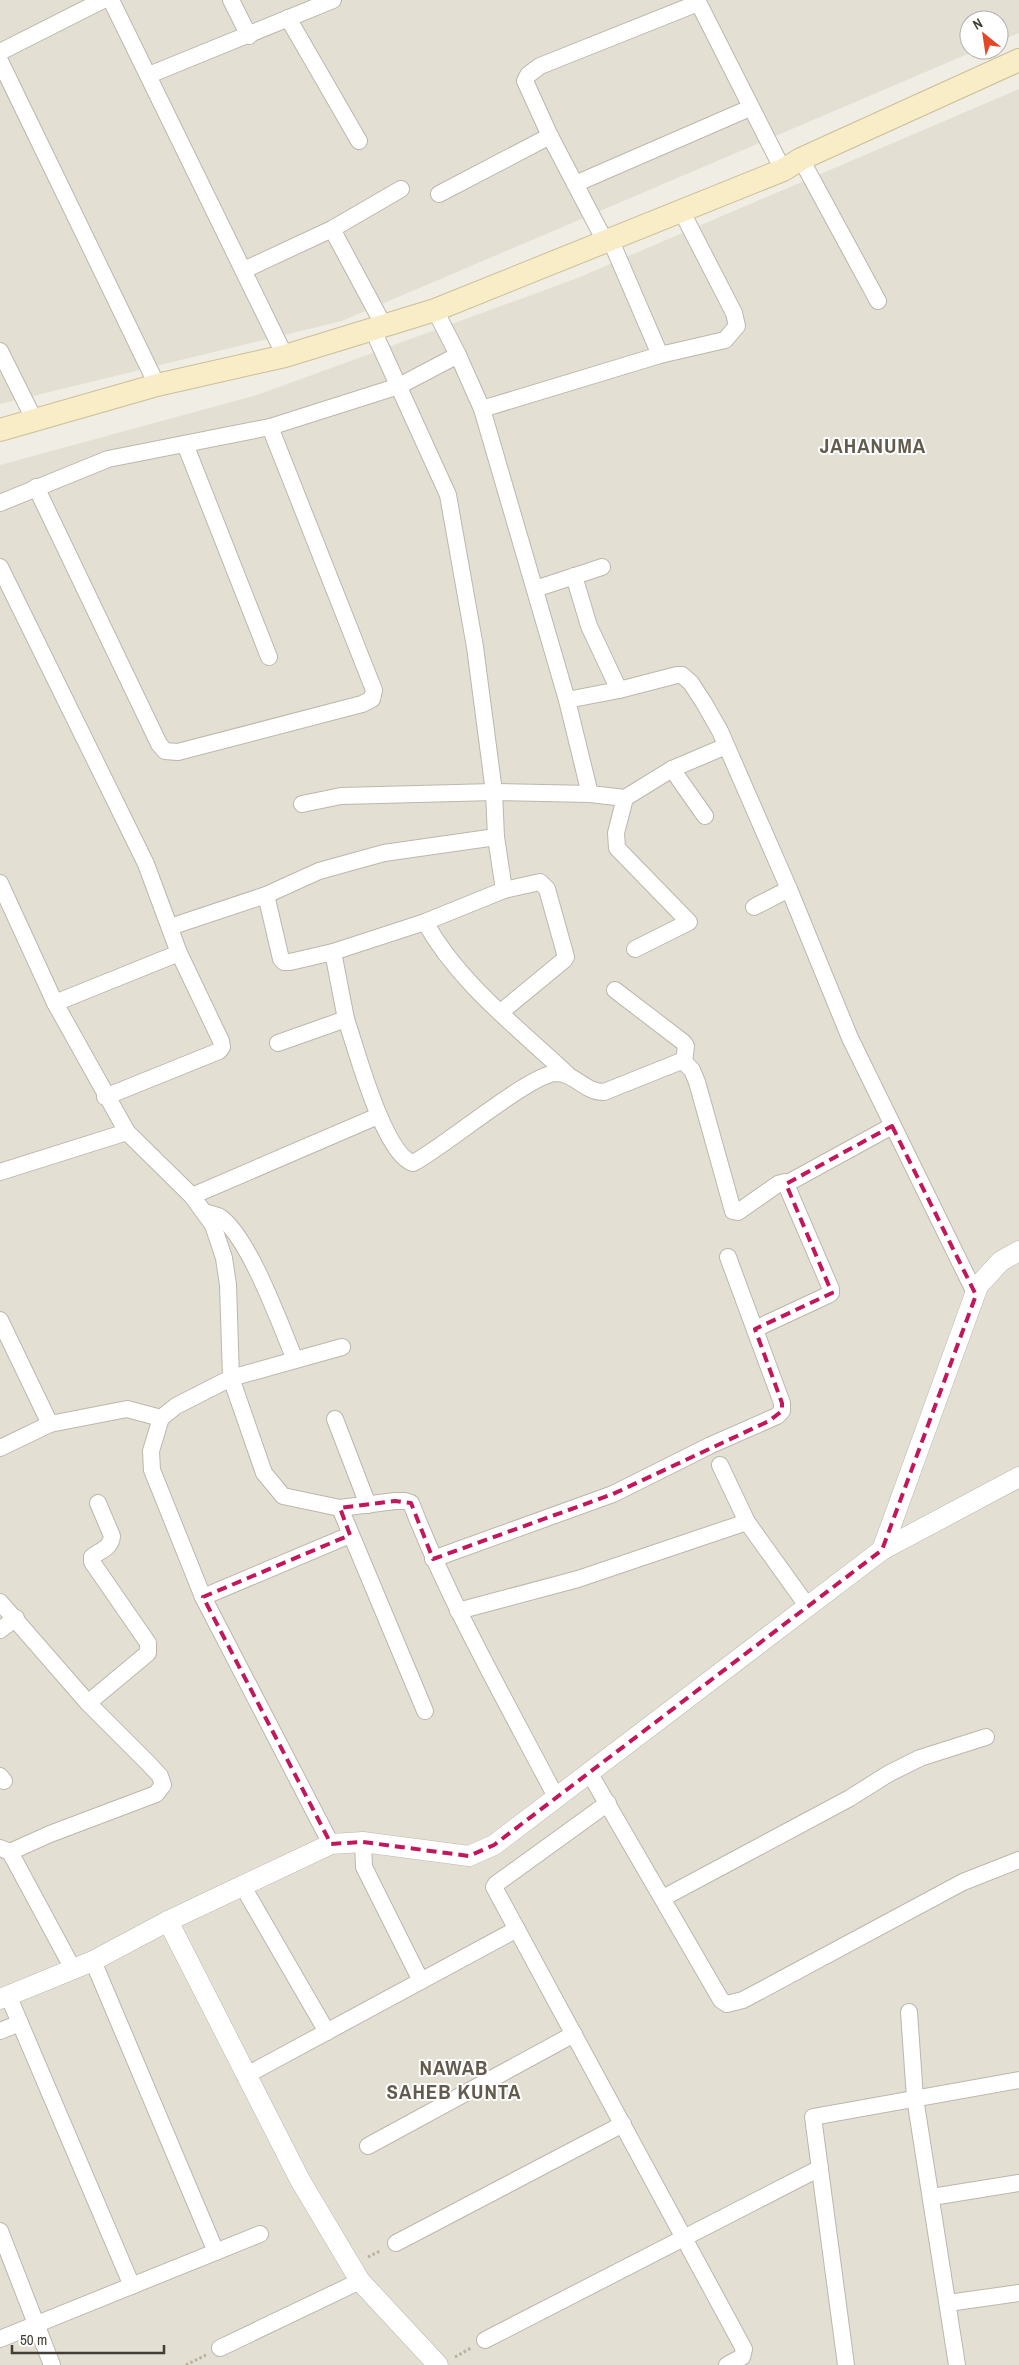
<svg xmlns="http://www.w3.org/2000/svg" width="1019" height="2365" font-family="'Archivo Narrow',sans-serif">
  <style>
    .residential { fill: #e3dfd3 }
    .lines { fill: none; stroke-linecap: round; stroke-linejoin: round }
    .minor-casing { stroke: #bdb7ab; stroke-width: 18 }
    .tertiary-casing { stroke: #bdb7ab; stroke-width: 21 }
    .secondary-casing { stroke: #cbbf98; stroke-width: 24 }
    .path { stroke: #bbb09b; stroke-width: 3; stroke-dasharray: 2.5 2.5; stroke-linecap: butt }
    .minor { stroke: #fff; stroke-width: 16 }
    .tertiary { stroke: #fff; stroke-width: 20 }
    .secondary { stroke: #f8edc6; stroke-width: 22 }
    .marked { fill: none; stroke: #c2185b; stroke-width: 4; stroke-dasharray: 10 6; stroke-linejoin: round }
    .labels { text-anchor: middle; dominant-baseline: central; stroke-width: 4; stroke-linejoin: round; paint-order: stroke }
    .district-label { font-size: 21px; font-weight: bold; letter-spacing: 1px; fill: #635b4d; stroke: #fff }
  </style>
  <rect width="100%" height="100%" fill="#f0ede4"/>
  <!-- residential -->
  <g class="residential">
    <path d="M0 0H1019V33L999 41V20H969V50H977L342 321 0 404Z"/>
    <path d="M1019 89V2365H0V465L257 395 575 279Z"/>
  </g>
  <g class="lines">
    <!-- minor casing -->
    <g class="minor-casing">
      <g id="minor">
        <path d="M111 0 285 356"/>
        <path d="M231 0 249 36"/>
        <path d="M697 0 783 170"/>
        <path d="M288 18 359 141"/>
        <path d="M0 52 103 0"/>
        <path d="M0 61 157 385"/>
        <path d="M149 75 333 0"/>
        <path d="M801 159 878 301"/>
        <path d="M575 184 750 108"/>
        <path d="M439 194 550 136"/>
        <path d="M332 229 384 326"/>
        <path d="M611 241 660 355"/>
        <path d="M606 243 550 136 525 81 528 75 540 66 698 3"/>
        <path d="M244 270 332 229 401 189"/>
        <path d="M435 310 458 355 482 409 567 700 590 794"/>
        <path d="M372 328 448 495 475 647 494 792 496 837 504 890"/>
        <path d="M0 351 35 421"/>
        <path d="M482 409 660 355 725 340 737 326 734 313 682 212"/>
        <path d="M185 444 269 657"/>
        <path d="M36 487 159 744 165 751 178 752 362 704 372 699 374 690 370 680 270 427"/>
        <path d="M0 503 108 459 270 427 399 386 458 355"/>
        <path d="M0 567 146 864 179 953 221 1041 222 1047 219 1051 105 1097"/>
        <path d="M574 576 589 626 619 690"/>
        <path d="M535 589 602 567"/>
        <path d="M567 700 619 690 677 675H682L691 683 704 703 720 731 789 889 850 1038 976 1295"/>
        <path d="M672 769 705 816"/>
        <path d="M625 798 616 833 617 848 689 922 635 949"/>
        <path d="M302 804 341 796 494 792 590 794 625 798 672 769 726 746"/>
        <path d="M0 883 55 1003 127 1132 192 1196 213 1225 224 1258 228 1285 231 1378 264 1473 283 1496 340 1508 395 1501H405L411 1503C451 1606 506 1701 557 1799"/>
        <path d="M266 895 281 959 284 962H290L333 952 425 922 504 890 540 882 547 889 566 957 564 960 501 1012"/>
        <path d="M754 907 789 889"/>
        <path d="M425 922C458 982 517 1027 567 1074"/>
        <path d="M170 927 266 895 319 871 384 853 496 837"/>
        <path d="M333 952 346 1019"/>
        <path d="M615 990 683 1042 686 1046 684 1062"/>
        <path d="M55 1003 179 953"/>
        <path d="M278 1043 346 1019C356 1048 384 1155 413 1163 444 1147 530 1074 556 1073 575 1073 584 1092 604 1092L679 1062H684L692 1070 697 1082 733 1211 738 1212 778 1184 785 1182 831 1289V1293L828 1295 755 1329"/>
        <path d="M0 1172 127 1132"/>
        <path d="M786 1184 892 1126"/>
        <path d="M192 1196 378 1116"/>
        <path d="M205 1212C210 1214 216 1215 220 1217 249 1237 281 1326 295 1360"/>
        <path d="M0 1320 50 1424"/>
        <path d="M335 1419 368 1505"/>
        <path d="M0 1448 50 1424 127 1409 161 1418"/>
        <path d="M720 1465 747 1522"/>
        <path d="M340 1508 425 1711"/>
        <path d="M433 1559 613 1494 711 1445 777 1416 782 1411V1403L728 1257"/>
        <path d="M203 1597 350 1535"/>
        <path d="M0 1602 88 1703 148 1763 160 1776 163 1785 156 1794 50 1834 10 1852"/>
        <path d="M458 1611 578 1579 747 1522 808 1607"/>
        <path d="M0 1630 16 1618"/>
        <path d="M88 1703 148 1653V1643L92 1562V1557C101 1550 111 1548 112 1536L98 1503"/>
        <path d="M590 1774 721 2000 727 2004 743 2000 963 1882 1019 1860"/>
        <path d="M0 1776 4 1781"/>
        <path d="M608 1803 496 1884 494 1887 744 2349 742 2357 727 2365"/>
        <path d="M363 1842 364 1867 421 1981"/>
        <path d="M331 1844 203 1597 152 1470 151 1451 161 1418 176 1406 231 1378 342 1347"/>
        <path d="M0 1848 10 1852 73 1969"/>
        <path d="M242 1885 327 2032"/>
        <path d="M663 1898 850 1798 888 1774 920 1758 986 1737"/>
        <path d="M93 1961 216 2252"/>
        <path d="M8 1995 132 2286"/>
        <path d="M909 2012 915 2098 957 2365"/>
        <path d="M0 2031 20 2023"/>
        <path d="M245 2076 517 1929"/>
        <path d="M368 2146 574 2034"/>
        <path d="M932 2197 1019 2183"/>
        <path d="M0 2231 52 2365"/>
        <path d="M396 2243 623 2124"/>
        <path d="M948 2303 1019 2293"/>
        <path d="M0 2339 260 2234"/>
        <path d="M485 2340 820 2168"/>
        <path d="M220 2348 360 2281"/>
        <path d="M846 2365 813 2117 1019 2080"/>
      </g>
    </g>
    <!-- tertiary casing -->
    <g class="tertiary-casing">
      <g id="tertiary">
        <path d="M882 1550 978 1286 1001 1261 1019 1251"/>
        <path d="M168 1921 300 2180 360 2281 438 2365"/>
        <path d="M0 1999 93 1961 168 1921 331 1844 363 1842 469 1856 494 1845 882 1550 1019 1477"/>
      </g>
    </g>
    <!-- secondary casing -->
    <g class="secondary-casing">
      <path id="secondary" d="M0 430 157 385 285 356 435 310 783 170 801 159 1019 60"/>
    </g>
    <!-- path -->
    <g class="path">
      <path d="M368 2257 380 2251"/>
      <path d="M455 2357 471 2348"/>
      <path d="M186 2365 206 2355"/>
    </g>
    <!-- minor -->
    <use href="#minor" class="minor"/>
    <!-- tertiary -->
    <use href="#tertiary" class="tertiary"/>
    <!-- secondary -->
    <use href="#secondary" class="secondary"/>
  </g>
  <!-- marked area -->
  <path class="marked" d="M892 1126 976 1295 882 1550 494 1845 469 1856 363 1842 331 1844 203 1597 350 1535 340 1508 395 1501 411 1503 433 1559 613 1494 769 1421 782 1411V1403L755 1329 832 1293 786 1184Z"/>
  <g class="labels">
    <!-- district labels -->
    <g class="district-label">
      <text x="873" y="445">JAHANUMA</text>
      <text x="454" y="2067">NAWAB<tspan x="454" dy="24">SAHEB KUNTA</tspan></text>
    </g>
  </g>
  <!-- north arrow -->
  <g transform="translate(984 35) rotate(330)"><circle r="24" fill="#ffffff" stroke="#b3b1ae"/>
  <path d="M0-4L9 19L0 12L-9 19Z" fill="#e34728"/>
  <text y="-8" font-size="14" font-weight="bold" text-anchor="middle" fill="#423d35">N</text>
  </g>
  <!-- scale -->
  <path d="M12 2345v8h152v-8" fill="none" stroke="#423d35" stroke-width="2.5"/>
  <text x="20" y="2345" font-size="15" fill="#423d35" stroke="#ffffff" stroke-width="4" paint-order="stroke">50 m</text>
</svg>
